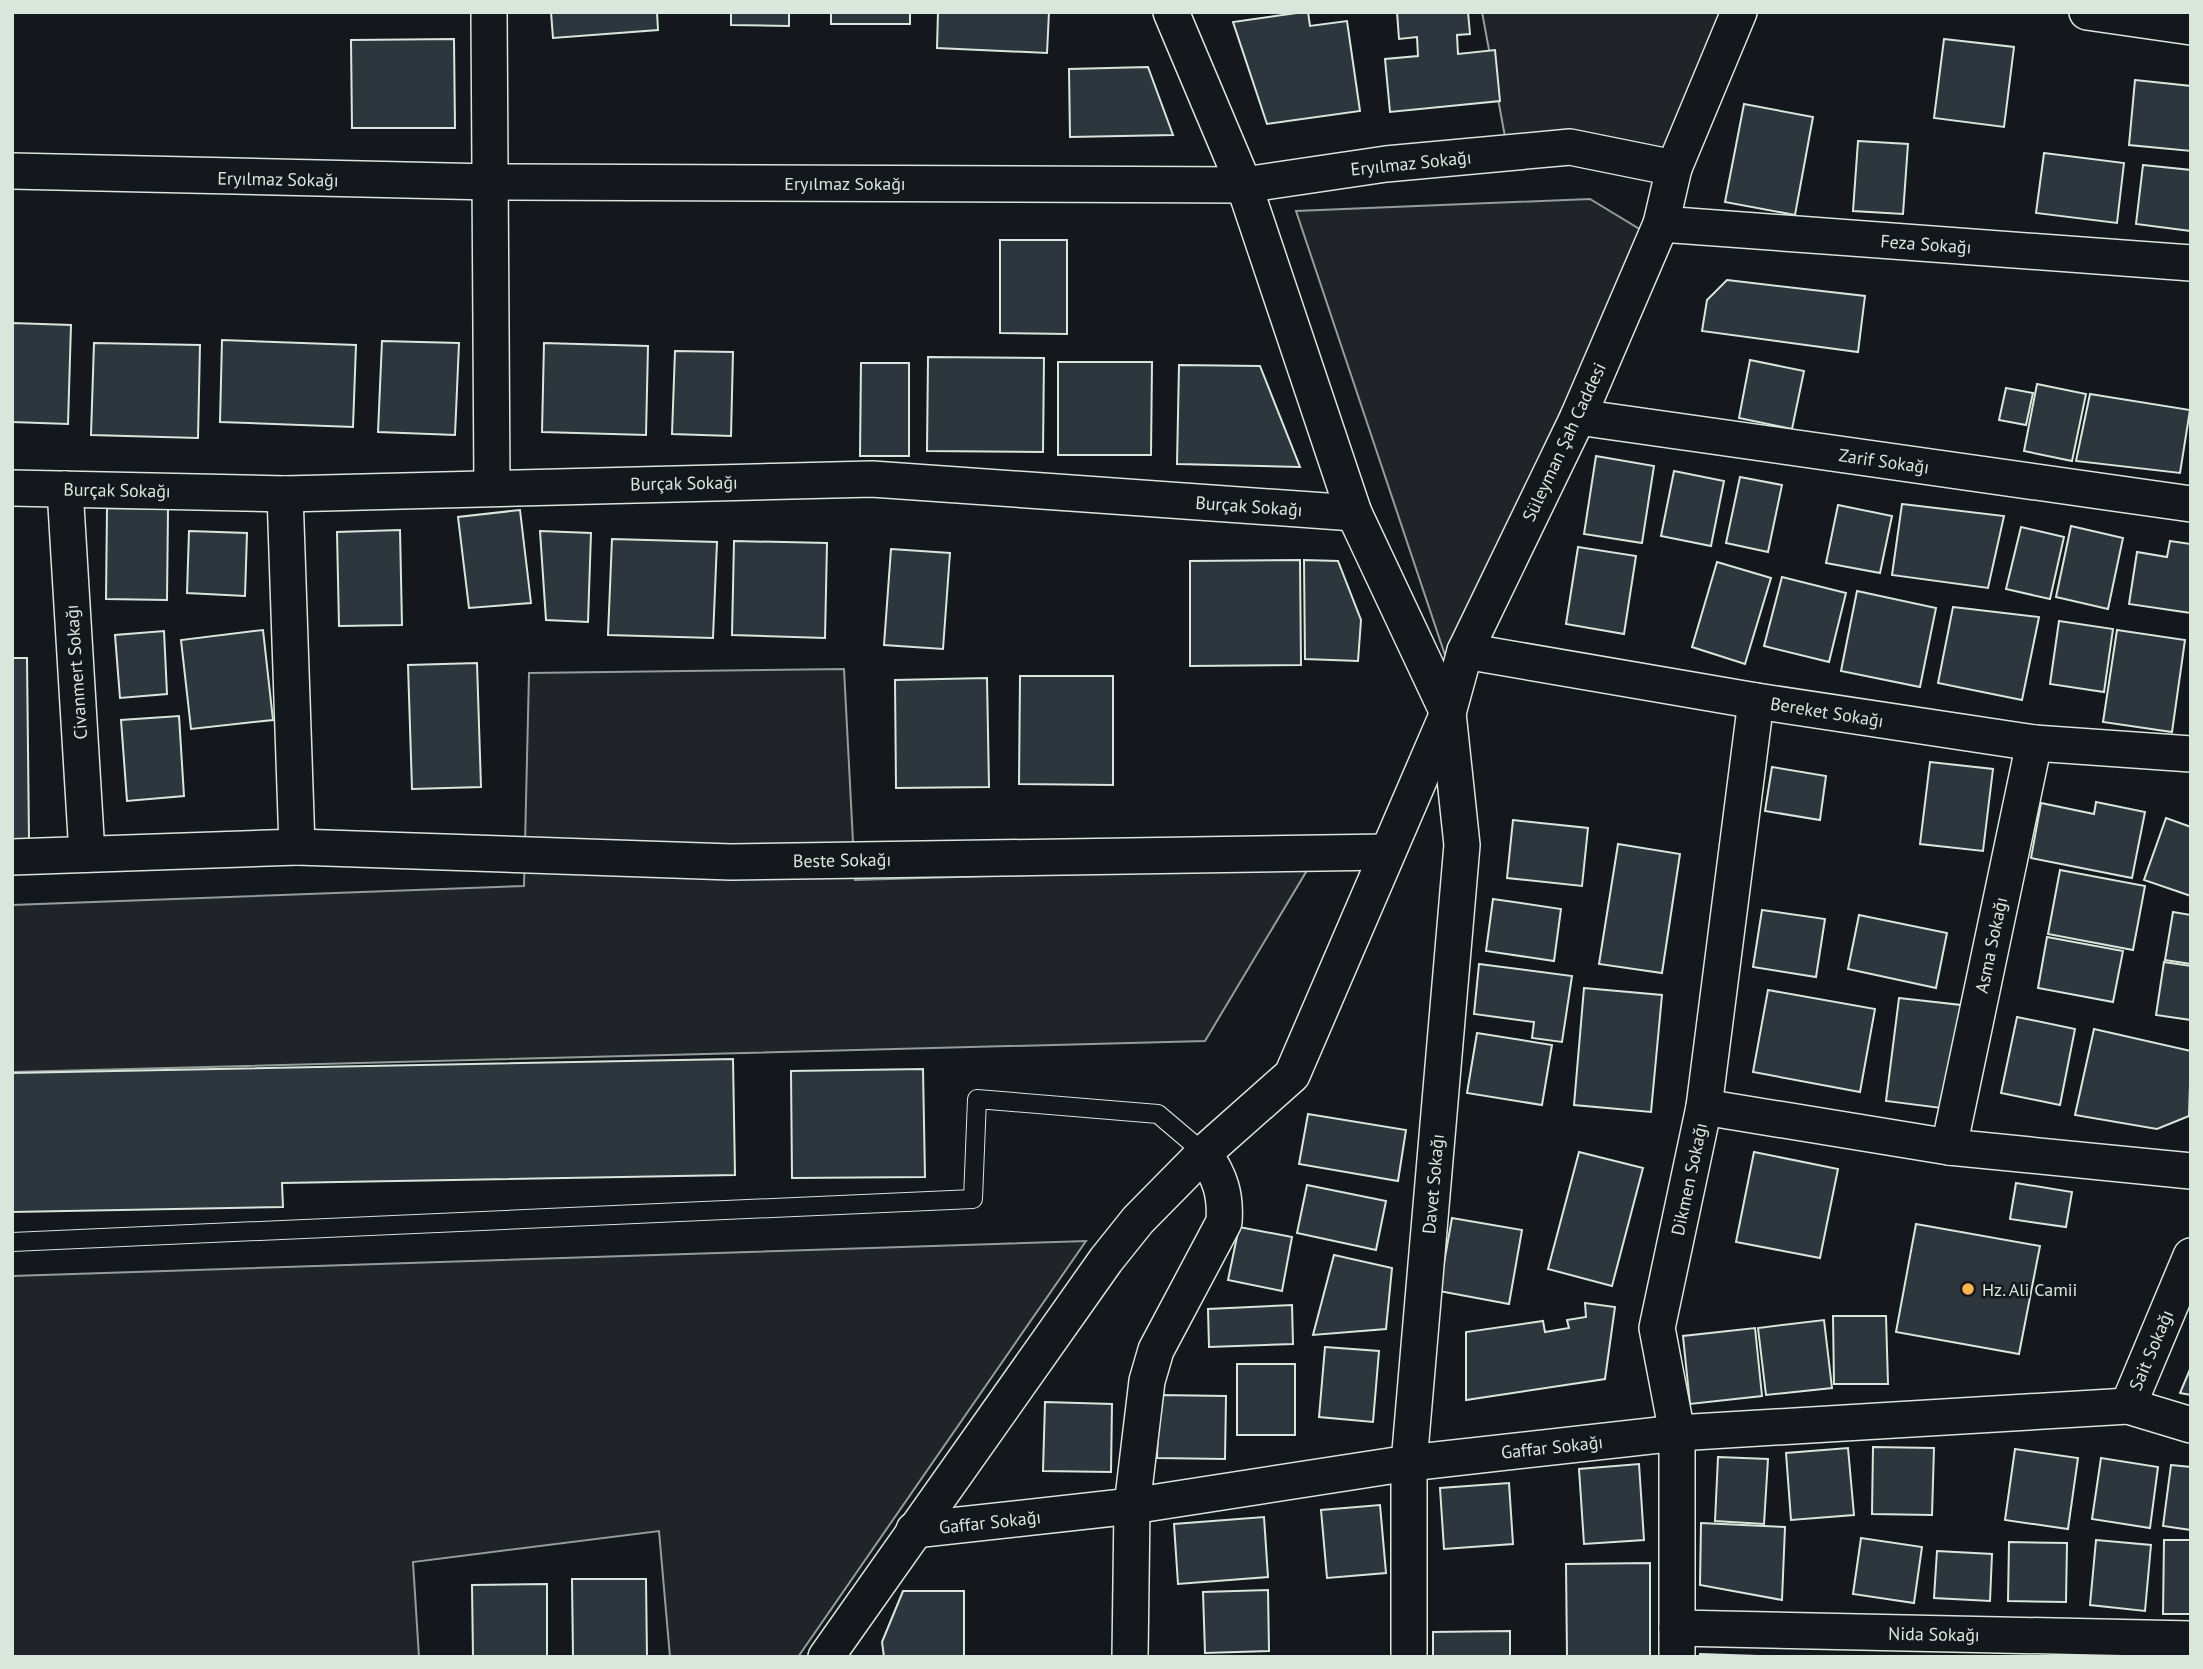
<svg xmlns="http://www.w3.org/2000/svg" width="2203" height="1669" font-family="'PT Sans',sans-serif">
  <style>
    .green { fill: #202428; stroke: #939e99; stroke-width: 2 }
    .building { fill: #2c363c; stroke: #d8e6dc; stroke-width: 2 }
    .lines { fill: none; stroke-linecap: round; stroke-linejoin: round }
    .lane-casing { stroke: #d8e6dc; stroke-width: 20 }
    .street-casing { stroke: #d8e6dc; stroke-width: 38 }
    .lane { stroke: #14181c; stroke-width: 18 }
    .street { stroke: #14181c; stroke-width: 35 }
    .poi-dot { fill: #ffb74d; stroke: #14181c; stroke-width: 2.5 }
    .labels { text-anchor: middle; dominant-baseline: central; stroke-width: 5; stroke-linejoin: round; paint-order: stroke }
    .street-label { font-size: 18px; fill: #d8e6dc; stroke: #14181c }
    .poi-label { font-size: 18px; fill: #d8e6dc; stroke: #14181c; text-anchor: start }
  </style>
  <rect width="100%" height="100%" fill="#14181c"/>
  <!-- green -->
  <g class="green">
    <path d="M1482 12H1728L1669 167 1508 153Z"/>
    <path d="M1590 199 1646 233 1445 655 1296 211Z"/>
    <path d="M844 669 855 880 1309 867 1205 1041 12 1072V905L524 886 529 673Z"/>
    <path d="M1086 1241 798 1657H670L659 1531 413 1562 419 1657H12V1276Z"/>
  </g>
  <!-- building -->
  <g class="building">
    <path d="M551 12H657L658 30 553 38Z"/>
    <path d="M731 12H789V26L731 25Z"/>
    <rect x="831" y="12" width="79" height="12"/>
    <path d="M938 12H1049L1047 53 937 48Z"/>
    <path d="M1304 12H1308L1310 26 1347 21 1360 111 1267 124 1233 22Z"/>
    <path d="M1397 12H1468L1470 34 1457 35 1458 54 1495 50 1500 101 1390 112 1385 59 1418 56 1417 37 1399 39Z"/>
    <path d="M454 39 455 128H352L351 40Z"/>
    <path d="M1944 39 2014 47 2004 127 1934 118Z"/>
    <path d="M1148 67 1173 135 1070 137 1069 69Z"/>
    <path d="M2135 80 2191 86V151L2129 145Z"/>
    <path d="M1744 104 1813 117 1795 215 1725 202Z"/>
    <path d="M1858 141 1908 144 1903 214 1853 211Z"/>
    <path d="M2044 153 2124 163 2117 223 2036 213Z"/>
    <path d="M2143 165 2191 170V231L2136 224Z"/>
    <path d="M1000 240H1067V334L1000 333Z"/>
    <path d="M1727 280 1865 296 1858 352 1702 331 1707 300Z"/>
    <path d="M12 323 71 325 68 424 12 422Z"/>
    <path d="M222 340 356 345 353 427 220 422Z"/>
    <path d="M382 341 459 343 455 435 378 432Z"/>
    <path d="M94 343 200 345 198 438 91 435Z"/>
    <path d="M544 343 648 346 646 435 542 432Z"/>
    <path d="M675 351 733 352 731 436 672 434Z"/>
    <path d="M928 357 1044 358 1043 452 927 451Z"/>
    <path d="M1750 360 1804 371 1792 429 1739 418Z"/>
    <path d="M1058 362H1152L1151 455H1058Z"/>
    <path d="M861 363H909V456H860Z"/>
    <path d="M1179 365 1260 366 1300 467 1177 464Z"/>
    <path d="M2037 384 2086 394 2072 461 2024 451Z"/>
    <path d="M2006 388 2033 393 2026 425 1999 420Z"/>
    <path d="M2090 394 2190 410 2180 473 2076 461Z"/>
    <path d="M1596 456 1654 466 1642 543 1584 534Z"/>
    <path d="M1674 471 1724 481 1711 546 1661 536Z"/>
    <path d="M1740 477 1782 485 1768 552 1726 543Z"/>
    <path d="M1902 504 2004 516 1988 588 1892 575Z"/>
    <path d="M1838 505 1892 516 1880 573 1826 563Z"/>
    <path d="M107 508 168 509 167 600 106 599Z"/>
    <path d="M520 510 531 603 469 608 458 517Z"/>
    <path d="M2071 526 2123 538 2108 609 2056 597Z"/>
    <path d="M2021 527 2064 537 2050 599 2006 589Z"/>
    <path d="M400 530 402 625 339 626 337 532Z"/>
    <path d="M189 531 247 533 245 596 187 593Z"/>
    <path d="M540 531 591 533 588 622 546 620Z"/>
    <path d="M612 539 717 542 713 638 608 635Z"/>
    <path d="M734 541 827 543 825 638 732 635Z"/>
    <path d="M2170 541 2191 544V613L2129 604 2137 552 2167 557Z"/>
    <path d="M1578 547 1636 556 1624 634 1566 624Z"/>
    <path d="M891 549 950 553 943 649 884 645Z"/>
    <path d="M1300 560 1301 665 1190 666V561Z"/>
    <path d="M1304 560 1338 561 1361 620 1358 661 1305 659Z"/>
    <path d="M1717 562 1771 578 1745 664 1692 647Z"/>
    <path d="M1782 577 1846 593 1829 662 1764 646Z"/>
    <path d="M1857 591 1936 608 1920 687 1841 671Z"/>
    <path d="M1953 607 2039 617 2022 700 1938 683Z"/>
    <path d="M2059 621 2113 629 2104 692 2050 684Z"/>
    <path d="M263 630 273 720 191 729 181 640Z"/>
    <path d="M2117 630 2185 640 2172 732 2103 722Z"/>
    <path d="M164 631 167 694 120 698 115 635Z"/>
    <path d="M12 658H27L29 840H12Z"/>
    <path d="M477 663 481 787 412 789 408 665Z"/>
    <path d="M1020 676H1113V785L1019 784Z"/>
    <path d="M987 678 989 787 896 788 895 680Z"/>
    <path d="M179 716 184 796 127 801 121 720Z"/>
    <path d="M1930 762 1993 769 1983 851 1920 844Z"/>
    <path d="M1772 767 1826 776 1820 820 1765 811Z"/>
    <path d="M2096 802 2145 812 2132 878 2031 858 2041 803 2094 814Z"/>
    <path d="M2166 818 2191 827V896L2144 880Z"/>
    <path d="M1513 820 1588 828 1582 886 1507 878Z"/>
    <path d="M1618 844 1680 854 1662 973 1599 964Z"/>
    <path d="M2060 870 2145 886 2133 950 2048 934Z"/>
    <path d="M1493 899 1561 909 1554 961 1486 951Z"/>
    <path d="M1762 910 1825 919 1816 977 1753 967Z"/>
    <path d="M2173 912 2191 915V964L2165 960Z"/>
    <path d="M1859 915 1947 933 1936 988 1848 969Z"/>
    <path d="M2047 937 2123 951 2113 1002 2038 988Z"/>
    <path d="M2164 962 2191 966V1020L2156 1015Z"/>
    <path d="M1479 964 1572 976 1562 1042 1532 1038 1534 1022 1474 1014Z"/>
    <path d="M1584 988 1662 995 1651 1112 1574 1105Z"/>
    <path d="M1768 990 1875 1009 1860 1092 1753 1072Z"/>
    <path d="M1899 998 1961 1005 1949 1109 1886 1101Z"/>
    <path d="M2017 1017 2075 1029 2060 1105 2001 1093Z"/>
    <path d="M2094 1029 2191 1051 2189 1116 2157 1129 2075 1115Z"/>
    <path d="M1477 1033 1552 1045 1542 1105 1467 1093Z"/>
    <path d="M733 1059 735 1175 282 1183 283 1207 12 1212V1073Z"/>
    <path d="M923 1069 925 1177 792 1178 791 1071Z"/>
    <path d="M1308 1114 1406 1130 1398 1181 1299 1164Z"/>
    <path d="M1579 1152 1643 1168 1612 1286 1548 1269Z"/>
    <path d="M1754 1152 1838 1169 1820 1258 1736 1242Z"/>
    <path d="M2016 1183 2072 1192 2066 1227 2010 1219Z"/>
    <path d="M1307 1185 1386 1201 1376 1250 1297 1233Z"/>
    <path d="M1452 1218 1522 1230 1509 1304 1439 1291Z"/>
    <path d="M1916 1224 2040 1246 2019 1354 1896 1332Z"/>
    <path d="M1239 1227 1292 1237 1282 1291 1228 1280Z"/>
    <path d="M1334 1255 1392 1268 1386 1329 1313 1335Z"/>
    <path d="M1585 1303 1615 1307 1605 1379 1466 1400V1332L1543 1321 1545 1332 1569 1328 1567 1320 1586 1317Z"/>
    <path d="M1292 1305 1293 1344 1209 1347 1208 1309Z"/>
    <path d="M1833 1316H1886L1888 1384H1834Z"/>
    <path d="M1824 1320 1832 1388 1766 1395 1758 1328Z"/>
    <path d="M1755 1328 1762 1396 1690 1404 1683 1336Z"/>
    <path d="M1325 1347 1379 1351 1373 1422 1319 1417Z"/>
    <rect x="1237" y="1364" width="58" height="71"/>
    <path d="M2191 1367V1395L2180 1393Z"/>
    <path d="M1159 1395 1226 1396 1225 1459 1157 1458Z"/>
    <path d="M1045 1402 1112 1404 1111 1472 1043 1471Z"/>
    <path d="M1873 1447 1934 1448 1932 1515 1872 1514Z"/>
    <path d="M1848 1448 1854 1515 1791 1520 1786 1453Z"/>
    <path d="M2015 1449 2078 1458 2068 1529 2005 1520Z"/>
    <path d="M1718 1457 1768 1459 1764 1524 1715 1521Z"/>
    <path d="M2101 1458 2158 1467 2150 1528 2092 1519Z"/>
    <path d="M1639 1464 1644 1540 1584 1544 1579 1469Z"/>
    <path d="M2171 1465 2191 1467V1530L2163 1526Z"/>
    <path d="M1509 1483 1513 1544 1444 1549 1440 1488Z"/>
    <path d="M1380 1505 1386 1573 1327 1578 1321 1510Z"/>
    <path d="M1264 1517 1268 1577 1178 1584 1174 1524Z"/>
    <path d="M1701 1523 1785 1527 1782 1600 1700 1585Z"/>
    <path d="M1861 1538 1922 1547 1914 1603 1853 1594Z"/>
    <path d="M2096 1540 2151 1545 2145 1611 2090 1605Z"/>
    <path d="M2164 1540H2191V1614H2163Z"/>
    <path d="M2009 1542 2067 1543 2066 1602 2008 1601Z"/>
    <path d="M1937 1551 1992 1554 1990 1601 1934 1598Z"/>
    <path d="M1650 1563V1657H1567L1566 1564Z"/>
    <path d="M572 1579H646L647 1657H573Z"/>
    <path d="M547 1584V1657H473L472 1585Z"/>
    <path d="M1268 1590 1269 1651 1205 1653 1203 1592Z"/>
    <path d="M903 1591H964V1657H884L882 1642Z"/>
    <path d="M1510 1631V1657H1433V1632Z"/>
    <path d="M1700 1654 1758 1656V1657H1700Z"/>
  </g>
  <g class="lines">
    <!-- lane casing -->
    <g class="lane-casing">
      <path id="lane" d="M12 1242 973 1199 977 1099 1158 1114 1204 1153"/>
    </g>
    <!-- street casing -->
    <g class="street-casing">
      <g id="street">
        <path d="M489 12 492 488"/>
        <path d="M1171 12 1244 185 1354 513 1448 713 1462 845 1409 1463V1657"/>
        <path d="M2087 12 2191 27"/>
        <path d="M12 171 491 182 1244 185 1386 164 1570 147 1674 168"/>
        <path d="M1661 224 2191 263"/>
        <path d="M1578 417 2191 504"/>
        <path d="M12 488 285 494 872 479 1354 513"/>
        <path d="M65 489 87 854"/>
        <path d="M1465 651 1756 701 2034 743 2191 754"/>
        <path d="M297 847 731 862 1387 852"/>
        <path d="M12 857 297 847 285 494"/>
        <path d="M1704 1107 1949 1147 2191 1171"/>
        <path d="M1949 1147 2034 743"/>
        <path d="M2128 1406 2191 1256"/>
        <path d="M914 1530 1132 1506 1409 1463 1677 1433 2128 1406 2191 1425"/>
        <path d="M1677 1628 2191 1639"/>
        <path d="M826 1657 1106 1260 1138 1220 1204 1153 1292 1075 1448 713 1465 651 1578 417 1661 224 1674 168 1739 12"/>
        <path d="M1130 1657 1132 1506 1147 1381 1156 1350 1224 1222C1226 1194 1220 1177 1204 1153"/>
        <path d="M1677 1657V1433L1657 1328 1704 1107 1756 701"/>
      </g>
    </g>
    <!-- lane -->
    <use href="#lane" class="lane"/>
    <!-- street -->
    <use href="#street" class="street"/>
  </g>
  <!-- markers -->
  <circle class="poi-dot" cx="1968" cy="1289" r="7"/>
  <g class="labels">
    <!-- street labels -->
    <g class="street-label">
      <text transform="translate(1411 163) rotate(-6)">Eryılmaz Sokağı</text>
      <text transform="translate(278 179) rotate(1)">Eryılmaz Sokağı</text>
      <text x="845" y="183">Eryılmaz Sokağı</text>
      <text transform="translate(1926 244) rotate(4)">Feza Sokağı</text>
      <text transform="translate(1564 442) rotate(-65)">Süleyman Şah Caddesi</text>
      <text transform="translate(1884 461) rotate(8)">Zarif Sokağı</text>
      <text transform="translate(684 483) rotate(-1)">Burçak Sokağı</text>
      <text transform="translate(117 490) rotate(1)">Burçak Sokağı</text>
      <text transform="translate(1249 506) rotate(4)">Burçak Sokağı</text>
      <text transform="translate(76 672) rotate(-94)">Civanmert Sokağı</text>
      <text transform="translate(1827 712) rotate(9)">Bereket Sokağı</text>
      <text transform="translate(842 860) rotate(-1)">Beste Sokağı</text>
      <text transform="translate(1991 945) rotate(-78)">Asma Sokağı</text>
      <text transform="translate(1689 1179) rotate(-78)">Dikmen Sokağı</text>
      <text transform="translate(1433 1184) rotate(-85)">Davet Sokağı</text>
      <text transform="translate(2151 1350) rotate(-67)">Sait Sokağı</text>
      <text transform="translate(1552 1447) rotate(-6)">Gaffar Sokağı</text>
      <text transform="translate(990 1522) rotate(-6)">Gaffar Sokağı</text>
      <text transform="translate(1934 1634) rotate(1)">Nida Sokağı</text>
    </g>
    <!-- poi labels -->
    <g class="poi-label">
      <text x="1982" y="1289">Hz. Ali Camii</text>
    </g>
  </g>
  <!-- border -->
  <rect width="2203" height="1669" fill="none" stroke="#d8e6dc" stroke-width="28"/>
</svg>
